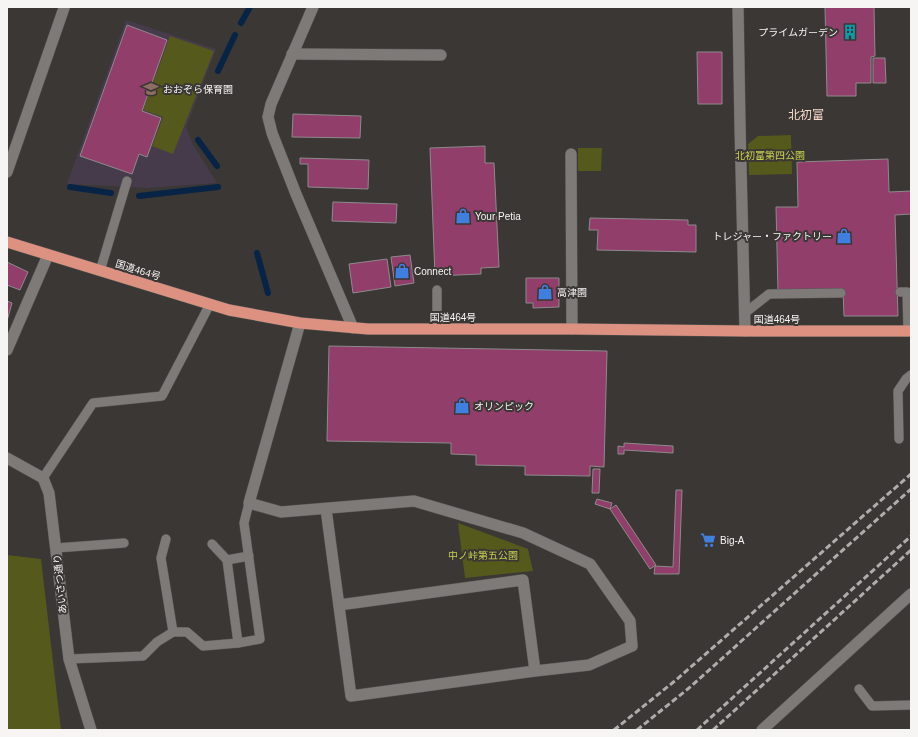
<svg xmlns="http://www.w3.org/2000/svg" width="918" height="737" font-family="Helvetica,'Noto Sans JP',sans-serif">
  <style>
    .education { fill: #463b4b }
    .green { fill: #55591b }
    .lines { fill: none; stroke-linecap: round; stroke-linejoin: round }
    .stream { stroke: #072447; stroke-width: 6 }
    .building { fill: #913e6b; stroke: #8e8a8c }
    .service-casing { stroke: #585655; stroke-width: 10 }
    .minor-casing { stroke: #585655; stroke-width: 12 }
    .trunk-casing { stroke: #585655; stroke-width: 12 }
    .service { stroke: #7d7a78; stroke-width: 9 }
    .minor { stroke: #7d7a78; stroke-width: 11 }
    .trunk { stroke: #dd9281; stroke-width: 11 }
    .rail { stroke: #afadab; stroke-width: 3; stroke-dasharray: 6 3; stroke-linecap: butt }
    .labels { text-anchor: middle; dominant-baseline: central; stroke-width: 4; stroke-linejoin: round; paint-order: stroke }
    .poi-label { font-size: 10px; fill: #f6f5f3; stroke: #3a3735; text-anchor: start }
    .park-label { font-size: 10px; fill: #c7d04c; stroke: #3a3735 }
    .street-label { font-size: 10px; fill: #f6f5f3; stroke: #3a3735 }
    .quarter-label { font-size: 12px; fill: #f9dbcb; stroke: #3a3735 }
  </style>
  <rect width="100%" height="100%" fill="#3a3735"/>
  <!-- education -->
  <path class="education" d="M126 20 216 49 186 128 194 146 217 183 148 188 67 184Z"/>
  <!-- green -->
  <g class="green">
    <path d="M170 36 214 51 173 154 152 146 163 117 143 110Z"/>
    <path d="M791 135 792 174 749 175 748 144 758 136Z"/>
    <path d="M578 148H602L601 171H578Z"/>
    <path d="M458 523 528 549 533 571 465 578Z"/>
    <path d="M7 555 41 559 61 730H7Z"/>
  </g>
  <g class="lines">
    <!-- stream -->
    <g class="stream">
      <path d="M241 23 250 7"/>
      <path d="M218 71 235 35"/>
      <path d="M198 140 217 166"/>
      <path d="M70 187 111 193"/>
      <path d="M139 196 218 187"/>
      <path d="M257 253 268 293"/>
    </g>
  </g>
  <!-- building -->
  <g class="building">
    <path d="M825 7H874L875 56 871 57V83H856V96H827Z"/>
    <path d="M127 25 167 40 142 111 161 118 147 157 139 154 132 174 80 156Z"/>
    <path d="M697 52H722V104H698Z"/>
    <path d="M873 58H885L886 83H873Z"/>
    <path d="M293 114 361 116 360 138 292 137Z"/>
    <path d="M485 146V163H494L499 267 481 268V274L435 276 430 148Z"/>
    <path d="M300 158 369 160 368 189 308 187V164H300Z"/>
    <path d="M888 159 889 192 911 191V214L895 215 898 316H844L843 290 778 292 776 207H798L797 162Z"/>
    <path d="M333 202 397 204 396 223 332 221Z"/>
    <path d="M590 218 688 220V225H696V252L597 250 598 230H589Z"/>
    <path d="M410 255 414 283 395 286 391 257Z"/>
    <path d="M387 259 391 287 353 293 349 264Z"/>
    <path d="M7 262 28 272 20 290 7 285Z"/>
    <path d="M526 278H559V307L533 308V303H526Z"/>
    <path d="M7 301 12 303 7 321Z"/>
    <path d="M329 346 607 351 604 467 590 466V476L525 475V466L476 465V455L451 454V443L327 441Z"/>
    <path d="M624 443 673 446V453L624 450V454H618V446L624 447Z"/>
    <path d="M593 469H600L599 493H592Z"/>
    <path d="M676 490H682L679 574H654L655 566 673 567Z"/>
    <path d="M597 499 612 503 610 509 595 504Z"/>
    <path d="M616 505 656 565 650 569 610 509Z"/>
  </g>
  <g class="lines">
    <!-- service casing -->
    <g class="service-casing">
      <g id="service">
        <path d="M100 271 127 181"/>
        <path d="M437 290V329"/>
        <path d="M900 292H907L908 331"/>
        <path d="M745 313 769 294 841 293"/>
        <path d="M899 439 898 391 906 379 911 375"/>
        <path d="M43 478 93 403 162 396 210 304"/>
        <path d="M166 539 161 558 173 632"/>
        <path d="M56 548 124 543"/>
        <path d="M227 560 249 556"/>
        <path d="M238 643 260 639 244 523 249 503"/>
        <path d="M69 659 143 656 157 642 173 632H187L203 646 238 643 227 560 212 544"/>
        <path d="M859 689 872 706 911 705"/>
      </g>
    </g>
    <!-- minor casing -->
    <g class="minor-casing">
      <g id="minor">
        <path d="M313 7 271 104 268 117 272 133 296 194 353 328"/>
        <path d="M738 7 740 126 745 331"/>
        <path d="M292 54 441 55"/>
        <path d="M571 154 572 329"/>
        <path d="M7 172 64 8"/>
        <path d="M300 323 249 503 281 512 414 501 523 533 590 564 630 621 632 646 589 665 535 671 351 696 326 509"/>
        <path d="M7 350 48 255"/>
        <path d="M7 458 43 478 49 493 69 659 91 730"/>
        <path d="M339 605 523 580 535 671"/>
        <path d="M762 730 911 594"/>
      </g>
    </g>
    <!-- trunk casing -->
    <g class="trunk-casing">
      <path id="trunk" d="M7 242 229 310 300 323 368 329H572L745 331H911"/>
    </g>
    <!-- service -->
    <use href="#service" class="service"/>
    <!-- minor -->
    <use href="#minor" class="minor"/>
    <!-- trunk -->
    <use href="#trunk" class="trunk"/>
    <!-- rail -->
    <g class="rail">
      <path d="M614 730 676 680 911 474"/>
      <path d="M637 730 689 688 911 489"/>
      <path d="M697 730 911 536"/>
      <path d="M713 730 911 550"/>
    </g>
  </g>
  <!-- icons -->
  <defs>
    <g id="building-bare" transform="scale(1.2)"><path d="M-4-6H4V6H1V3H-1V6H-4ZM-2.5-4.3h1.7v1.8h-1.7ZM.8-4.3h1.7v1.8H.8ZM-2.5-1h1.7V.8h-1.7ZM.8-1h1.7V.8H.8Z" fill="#0f9aa8" stroke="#3a3735" stroke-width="2.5" paint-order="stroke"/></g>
    <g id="school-bare" transform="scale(1.2)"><path d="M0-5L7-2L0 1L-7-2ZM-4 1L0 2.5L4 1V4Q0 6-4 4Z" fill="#8d6e63" stroke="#3a3735" stroke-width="2.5" paint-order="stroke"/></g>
    <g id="shop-bare" transform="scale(1.2)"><path d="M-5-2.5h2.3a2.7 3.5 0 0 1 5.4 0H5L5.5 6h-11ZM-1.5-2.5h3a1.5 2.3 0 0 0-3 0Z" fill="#3f7fe0" stroke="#3a3735" stroke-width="2.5" paint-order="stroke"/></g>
    <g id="supermarket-bare" transform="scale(1.2)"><path d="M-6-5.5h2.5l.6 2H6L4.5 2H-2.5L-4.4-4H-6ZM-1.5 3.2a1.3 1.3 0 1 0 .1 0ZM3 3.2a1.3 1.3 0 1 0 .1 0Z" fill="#3f7fe0" stroke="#3a3735" stroke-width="2.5" paint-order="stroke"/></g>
  </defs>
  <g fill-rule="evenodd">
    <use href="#building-bare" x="850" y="32"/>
    <use href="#school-bare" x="151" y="89"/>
    <use href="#shop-bare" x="463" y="216"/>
    <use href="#shop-bare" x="844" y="236"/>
    <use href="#shop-bare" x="402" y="271"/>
    <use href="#shop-bare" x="545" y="292"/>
    <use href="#shop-bare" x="462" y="406"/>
    <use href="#supermarket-bare" x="708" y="540"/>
  </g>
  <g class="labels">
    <!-- poi labels -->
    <g class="poi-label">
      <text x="838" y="32" text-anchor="end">プライムガーデン</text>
      <text x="163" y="89">おおぞら保育園</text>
      <text x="475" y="216">Your Petia</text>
      <text x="832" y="236" text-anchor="end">トレジャー・ファクトリー</text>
      <text x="414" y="271">Connect</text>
      <text x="557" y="292">高津園</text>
      <text x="474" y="406">オリンピック</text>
      <text x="720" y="540">Big-A</text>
    </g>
    <!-- park labels -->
    <g class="park-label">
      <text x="770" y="155">北初富第四公園</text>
      <text x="483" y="555">中ノ峠第五公園</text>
    </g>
    <!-- street labels -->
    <g class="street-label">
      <text transform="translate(138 270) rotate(17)">国道464号</text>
      <text x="453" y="317">国道464号</text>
      <text x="777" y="319">国道464号</text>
      <text transform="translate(60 584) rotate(-96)">あいさつ通り</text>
    </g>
    <!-- quarter labels -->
    <g class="quarter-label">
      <text x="806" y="115">北初富</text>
    </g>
  </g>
  <!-- border -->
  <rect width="918" height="737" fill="none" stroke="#f6f5f3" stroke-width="16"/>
</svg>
